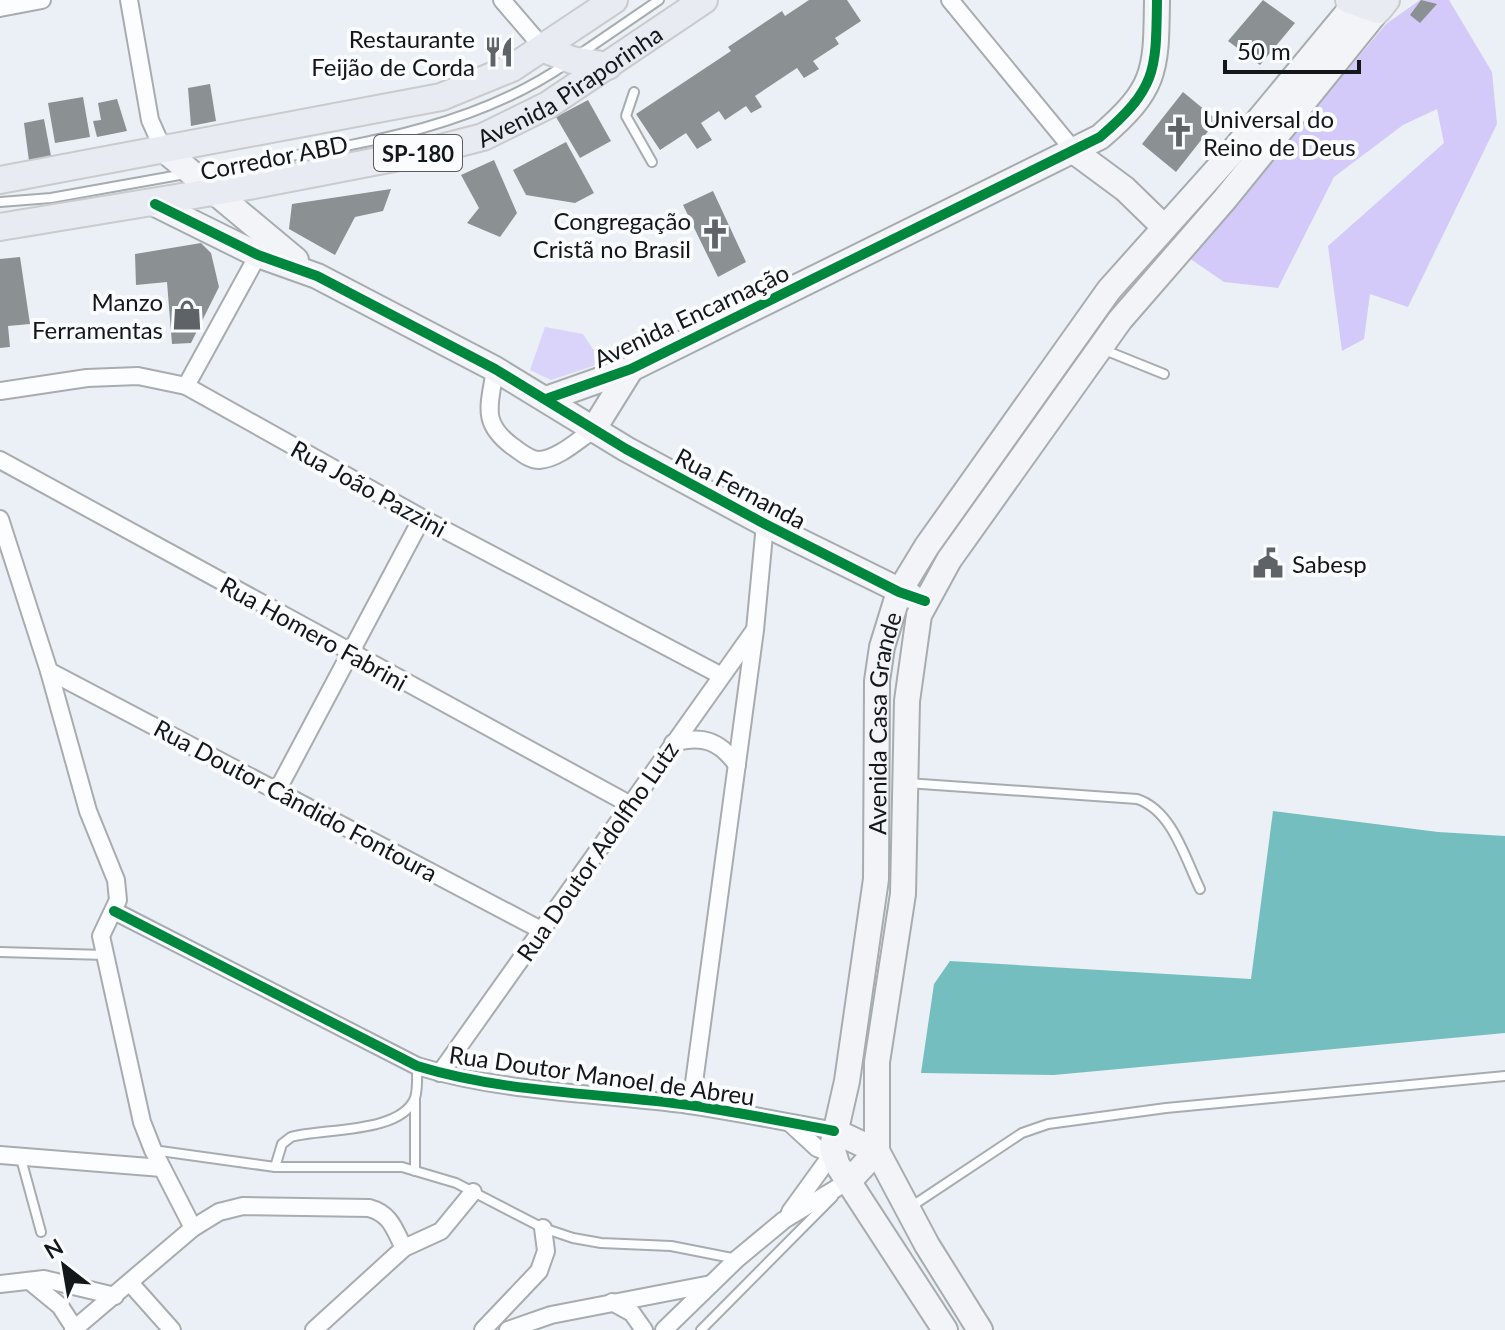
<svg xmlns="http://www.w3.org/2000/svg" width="1505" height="1330" font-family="Lato,sans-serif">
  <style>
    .green { fill: #dbd4fa }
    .forest { fill: #d3caf9 }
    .water { fill: #75bebf }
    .building { fill: #8b9093 }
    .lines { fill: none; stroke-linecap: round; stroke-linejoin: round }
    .lane-casing { stroke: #a7acaf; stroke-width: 12 }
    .street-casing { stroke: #a7acaf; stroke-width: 20 }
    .secondary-casing { stroke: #a7acaf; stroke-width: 28 }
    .primary-casing { stroke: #c9cbcd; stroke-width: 30 }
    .lane { stroke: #fcfdfe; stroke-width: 8 }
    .street { stroke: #fcfdfe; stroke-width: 16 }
    .secondary { stroke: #f2f4f8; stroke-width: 24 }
    .primary { stroke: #e8ebf2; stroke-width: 26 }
    .cycleway-casing { stroke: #fafcfe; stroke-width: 15 }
    .cycleway { stroke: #00873e; stroke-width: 10 }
    .labels { text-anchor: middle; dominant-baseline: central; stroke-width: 8; stroke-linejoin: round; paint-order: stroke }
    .shield { fill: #fafcfe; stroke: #585c5e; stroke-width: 2 }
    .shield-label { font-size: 22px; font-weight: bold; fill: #13171a }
    .poi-label { font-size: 24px; fill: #13171a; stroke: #fafcfe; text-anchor: end }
    .street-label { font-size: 24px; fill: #13171a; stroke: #fafcfe }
  </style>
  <rect width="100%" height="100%" fill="#eaf0f5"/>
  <!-- green -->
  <path class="green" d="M545 327 583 334 602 363 551 380 530 370Z"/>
  <!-- forest -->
  <path class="forest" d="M1420 0H1449L1492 72 1497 124 1408 307 1370 294 1364 339 1342 351 1328 246 1444 143 1437 109 1403 125 1334 177 1278 288 1224 282 1189 258 1386 24Z"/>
  <!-- water -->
  <path class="water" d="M1273 811 1438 832 1505 836V1033L1054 1075 921 1073 934 984 950 961 1251 979Z"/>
  <!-- building -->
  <g class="building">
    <path d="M809 0H847L861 21 835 38 839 44 813 61 819 69 804 78 797 68 755 96 762 107 751 113 746 106 725 120 719 111 701 123 712 140 697 149 686 133 660 150 636 114 731 51 728 47 782 11 785 16Z"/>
    <path d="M1263 0 1295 23 1260 65 1228 41Z"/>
    <path d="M1421 0 1437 4 1420 23 1410 15Z"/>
    <path d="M210 84 216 121 191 126 188 88Z"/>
    <path d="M1183 92 1217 120 1176 172 1142 144Z"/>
    <path d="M83 97 90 137 55 143 48 103Z"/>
    <path d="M117 99 127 131 97 137 93 121 101 120 98 103Z"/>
    <path d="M588 100 611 141 580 158 556 117Z"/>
    <path d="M44 119 51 156 29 161 24 123Z"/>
    <path d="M566 142 594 193 575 203 526 195 513 170Z"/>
    <path d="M494 160 517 213 500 237 467 223 479 208 461 175Z"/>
    <path d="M391 189 383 211 355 217 335 255 289 229 292 204Z"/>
    <path d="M713 191 746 262 718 277 683 205Z"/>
    <path d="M201 243 211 253 219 287 191 343 172 344 167 282 136 285 135 254Z"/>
    <path d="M20 257 30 324 8 326 10 347 0 348V259Z"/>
  </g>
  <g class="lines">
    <!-- lane casing -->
    <g class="lane-casing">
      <g id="lane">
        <path d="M580 54 659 0"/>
        <path d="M634 92 626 116 652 162"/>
        <path d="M199 172C324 148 458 138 566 64"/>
        <path d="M0 202 51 198 185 174"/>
        <path d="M1102 349 1164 374"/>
        <path d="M907 783 1137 799C1172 810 1185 858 1200 889"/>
        <path d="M0 952 105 955"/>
        <path d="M153 1150 275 1167H402L456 1183 543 1228 573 1238 601 1243 671 1246 737 1259"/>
        <path d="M20 1155 41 1232"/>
        <path d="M275 1167 282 1144 291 1137C322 1128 401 1134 415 1098 418 1089 417 1075 417 1066"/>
        <path d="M415 1171V1100"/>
        <path d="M909 1208 1022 1133 1048 1124 1166 1108 1505 1076"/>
        <path d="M701 1330 833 1197"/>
      </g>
    </g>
    <!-- street casing -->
    <g class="street-casing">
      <g id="street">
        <path d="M129 0 150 120 163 149"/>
        <path d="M502 0 544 49"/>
        <path d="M950 0 1075 152"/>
        <path d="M0 8 42 0"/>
        <path d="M495 369C490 405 480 422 512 446 521 452 529 460 539 460 558 459 578 440 593 430"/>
        <path d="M186 386 258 255"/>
        <path d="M0 391 87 378 138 376 186 386 422 518 720 675"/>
        <path d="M0 460 629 804"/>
        <path d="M0 519 49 671 88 811 116 880 118 900 101 936 142 1122 153 1150 193 1228"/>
        <path d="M49 671 541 930"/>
        <path d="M673 743C702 735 719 740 737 765"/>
        <path d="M278 789 422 518"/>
        <path d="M114 911 417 1066C505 1093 599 1093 689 1105 738 1112 786 1122 834 1131"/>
        <path d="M440 1073 754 631"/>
        <path d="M691 1105 755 630 765 524"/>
        <path d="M0 1155 162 1168"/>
        <path d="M790 1212 832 1154 817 1148 791 1124"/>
        <path d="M32 1283 60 1306 75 1329"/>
        <path d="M0 1284 44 1279 115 1296"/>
        <path d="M131 1284 172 1330"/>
        <path d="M612 1302 632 1313 644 1330"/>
        <path d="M73 1330 193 1228 219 1212 243 1206 369 1208C391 1214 394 1229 404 1248"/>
        <path d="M314 1330 404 1248 441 1231 473 1192"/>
        <path d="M483 1330 539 1271 546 1251 543 1228"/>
        <path d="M508 1330 551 1315 711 1284"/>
        <path d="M664 1330 737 1259 784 1220 850 1180"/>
      </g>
    </g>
    <!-- secondary casing -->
    <g class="secondary-casing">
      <g id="secondary">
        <path d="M163 149 296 260"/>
        <path d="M1075 152 1125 189 1164 227"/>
        <path d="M155 204 258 255 317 276 495 369 626 449 765 524 911 596"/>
        <path d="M546 399 631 369 1100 137C1157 88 1156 71 1157 0"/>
        <path d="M593 430 631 369"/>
        <path d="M834 1131 877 1151 850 1180"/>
        <path id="s1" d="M945 1330 837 1164 832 1147 847 1081 876 879 877 681 882 647 899 592 927 546 1109 290 1228 157 1358 0"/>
        <path d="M980 1330 927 1245 877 1151V1062L903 894 907 701 919 615 949 560 1120 320 1225 199 1378 10"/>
      </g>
    </g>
    <!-- primary casing -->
    <g class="primary-casing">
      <g id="primary">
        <path d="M1349 0 1378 10 1386 0"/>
        <path d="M544 49 572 60 608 66"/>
        <path d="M0 180 441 97 512 68 614 0"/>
        <path id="s2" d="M0 227 249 186 425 152 483 137 548 105 704 0"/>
      </g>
    </g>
    <!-- lane -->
    <use href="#lane" class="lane"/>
    <!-- street -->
    <use href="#street" class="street"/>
    <!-- secondary -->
    <use href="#secondary" class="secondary"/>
    <!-- primary -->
    <use href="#primary" class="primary"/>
    <!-- cycleway casing -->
    <g class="cycleway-casing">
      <g id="cycleway">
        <path d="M155 204 258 255 317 276 495 369 626 449 765 524 899 592 925 601"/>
        <path d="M546 399 631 369 1100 137C1157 88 1156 71 1157 0"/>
        <path d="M114 911 417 1066C505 1093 599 1093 689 1105 738 1112 786 1122 834 1131"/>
      </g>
    </g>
    <!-- cycleway -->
    <use href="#cycleway" class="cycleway"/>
  </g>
  <!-- icons -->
  <defs>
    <g id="restaurant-bare" transform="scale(2.4)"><path d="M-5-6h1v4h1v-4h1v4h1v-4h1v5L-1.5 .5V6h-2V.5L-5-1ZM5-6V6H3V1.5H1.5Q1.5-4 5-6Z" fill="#5e6367" stroke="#fafcfe" stroke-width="2.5" paint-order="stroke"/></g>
    <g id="church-bare" transform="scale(2.4)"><path d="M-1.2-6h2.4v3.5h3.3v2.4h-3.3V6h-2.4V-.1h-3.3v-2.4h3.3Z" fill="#5e6367" stroke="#fafcfe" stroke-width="2.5" paint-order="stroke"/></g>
    <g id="shop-bare" transform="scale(2.4)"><path d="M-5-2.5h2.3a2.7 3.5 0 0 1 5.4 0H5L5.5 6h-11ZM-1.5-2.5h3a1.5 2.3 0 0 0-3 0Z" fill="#5e6367" stroke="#fafcfe" stroke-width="2.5" paint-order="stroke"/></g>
    <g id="civic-bare" transform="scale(2.4)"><path d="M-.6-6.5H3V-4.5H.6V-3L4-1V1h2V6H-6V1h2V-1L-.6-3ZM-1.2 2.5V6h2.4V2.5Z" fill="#5e6367" stroke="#fafcfe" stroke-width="2.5" paint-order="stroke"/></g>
  </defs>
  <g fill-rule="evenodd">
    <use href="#restaurant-bare" x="499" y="52"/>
    <use href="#church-bare" x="1179" y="132"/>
    <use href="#church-bare" x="715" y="234"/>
    <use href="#shop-bare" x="187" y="315"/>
    <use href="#civic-bare" x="1268" y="563"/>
  </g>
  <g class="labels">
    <!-- shield labels -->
    <rect class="shield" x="374" y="135" width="88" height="36" rx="6"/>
    <g class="shield-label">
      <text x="418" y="153">SP-180</text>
    </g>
    <!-- poi labels -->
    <g class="poi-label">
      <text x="475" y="38">Restaurante<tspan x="475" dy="28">Feijão de Corda</tspan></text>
      <text x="1203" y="118" text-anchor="start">Universal do<tspan x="1203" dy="28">Reino de Deus</tspan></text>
      <text x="691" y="220">Congregação<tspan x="691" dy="28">Cristã no Brasil</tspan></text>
      <text x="163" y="301">Manzo<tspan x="163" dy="28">Ferramentas</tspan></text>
      <text x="1292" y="563" text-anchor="start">Sabesp</text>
    </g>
    <!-- street labels -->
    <g class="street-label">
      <text stroke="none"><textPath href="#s2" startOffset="592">Avenida Piraporinha</textPath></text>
      <text transform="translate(274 157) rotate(-11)">Corredor ABD</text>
      <text transform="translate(691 315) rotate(-25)">Avenida Encarnação</text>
      <text transform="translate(369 488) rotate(29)">Rua João Pazzini</text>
      <text transform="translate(741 488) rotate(28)">Rua Fernanda</text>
      <text transform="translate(314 633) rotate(29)">Rua Homero Fabrini</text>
      <text stroke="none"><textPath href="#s1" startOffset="644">Avenida Casa Grande</textPath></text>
      <text transform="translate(296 800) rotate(28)">Rua Doutor Cândido Fontoura</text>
      <text transform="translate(597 851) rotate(-55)">Rua Doutor Adolfho Lutz</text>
      <text transform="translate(602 1075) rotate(8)">Rua Doutor Manoel de Abreu</text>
    </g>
  </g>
  <!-- north arrow -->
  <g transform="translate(64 1266) rotate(329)" stroke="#fafcfe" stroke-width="6" paint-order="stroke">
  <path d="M0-6L14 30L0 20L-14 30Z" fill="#13171a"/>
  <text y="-12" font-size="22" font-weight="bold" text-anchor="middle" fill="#13171a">N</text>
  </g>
  <!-- scale -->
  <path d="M1225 60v12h134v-12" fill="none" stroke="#13171a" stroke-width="4"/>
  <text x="1237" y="60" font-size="24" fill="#13171a" stroke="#fafcfe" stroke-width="6" paint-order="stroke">50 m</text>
</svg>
